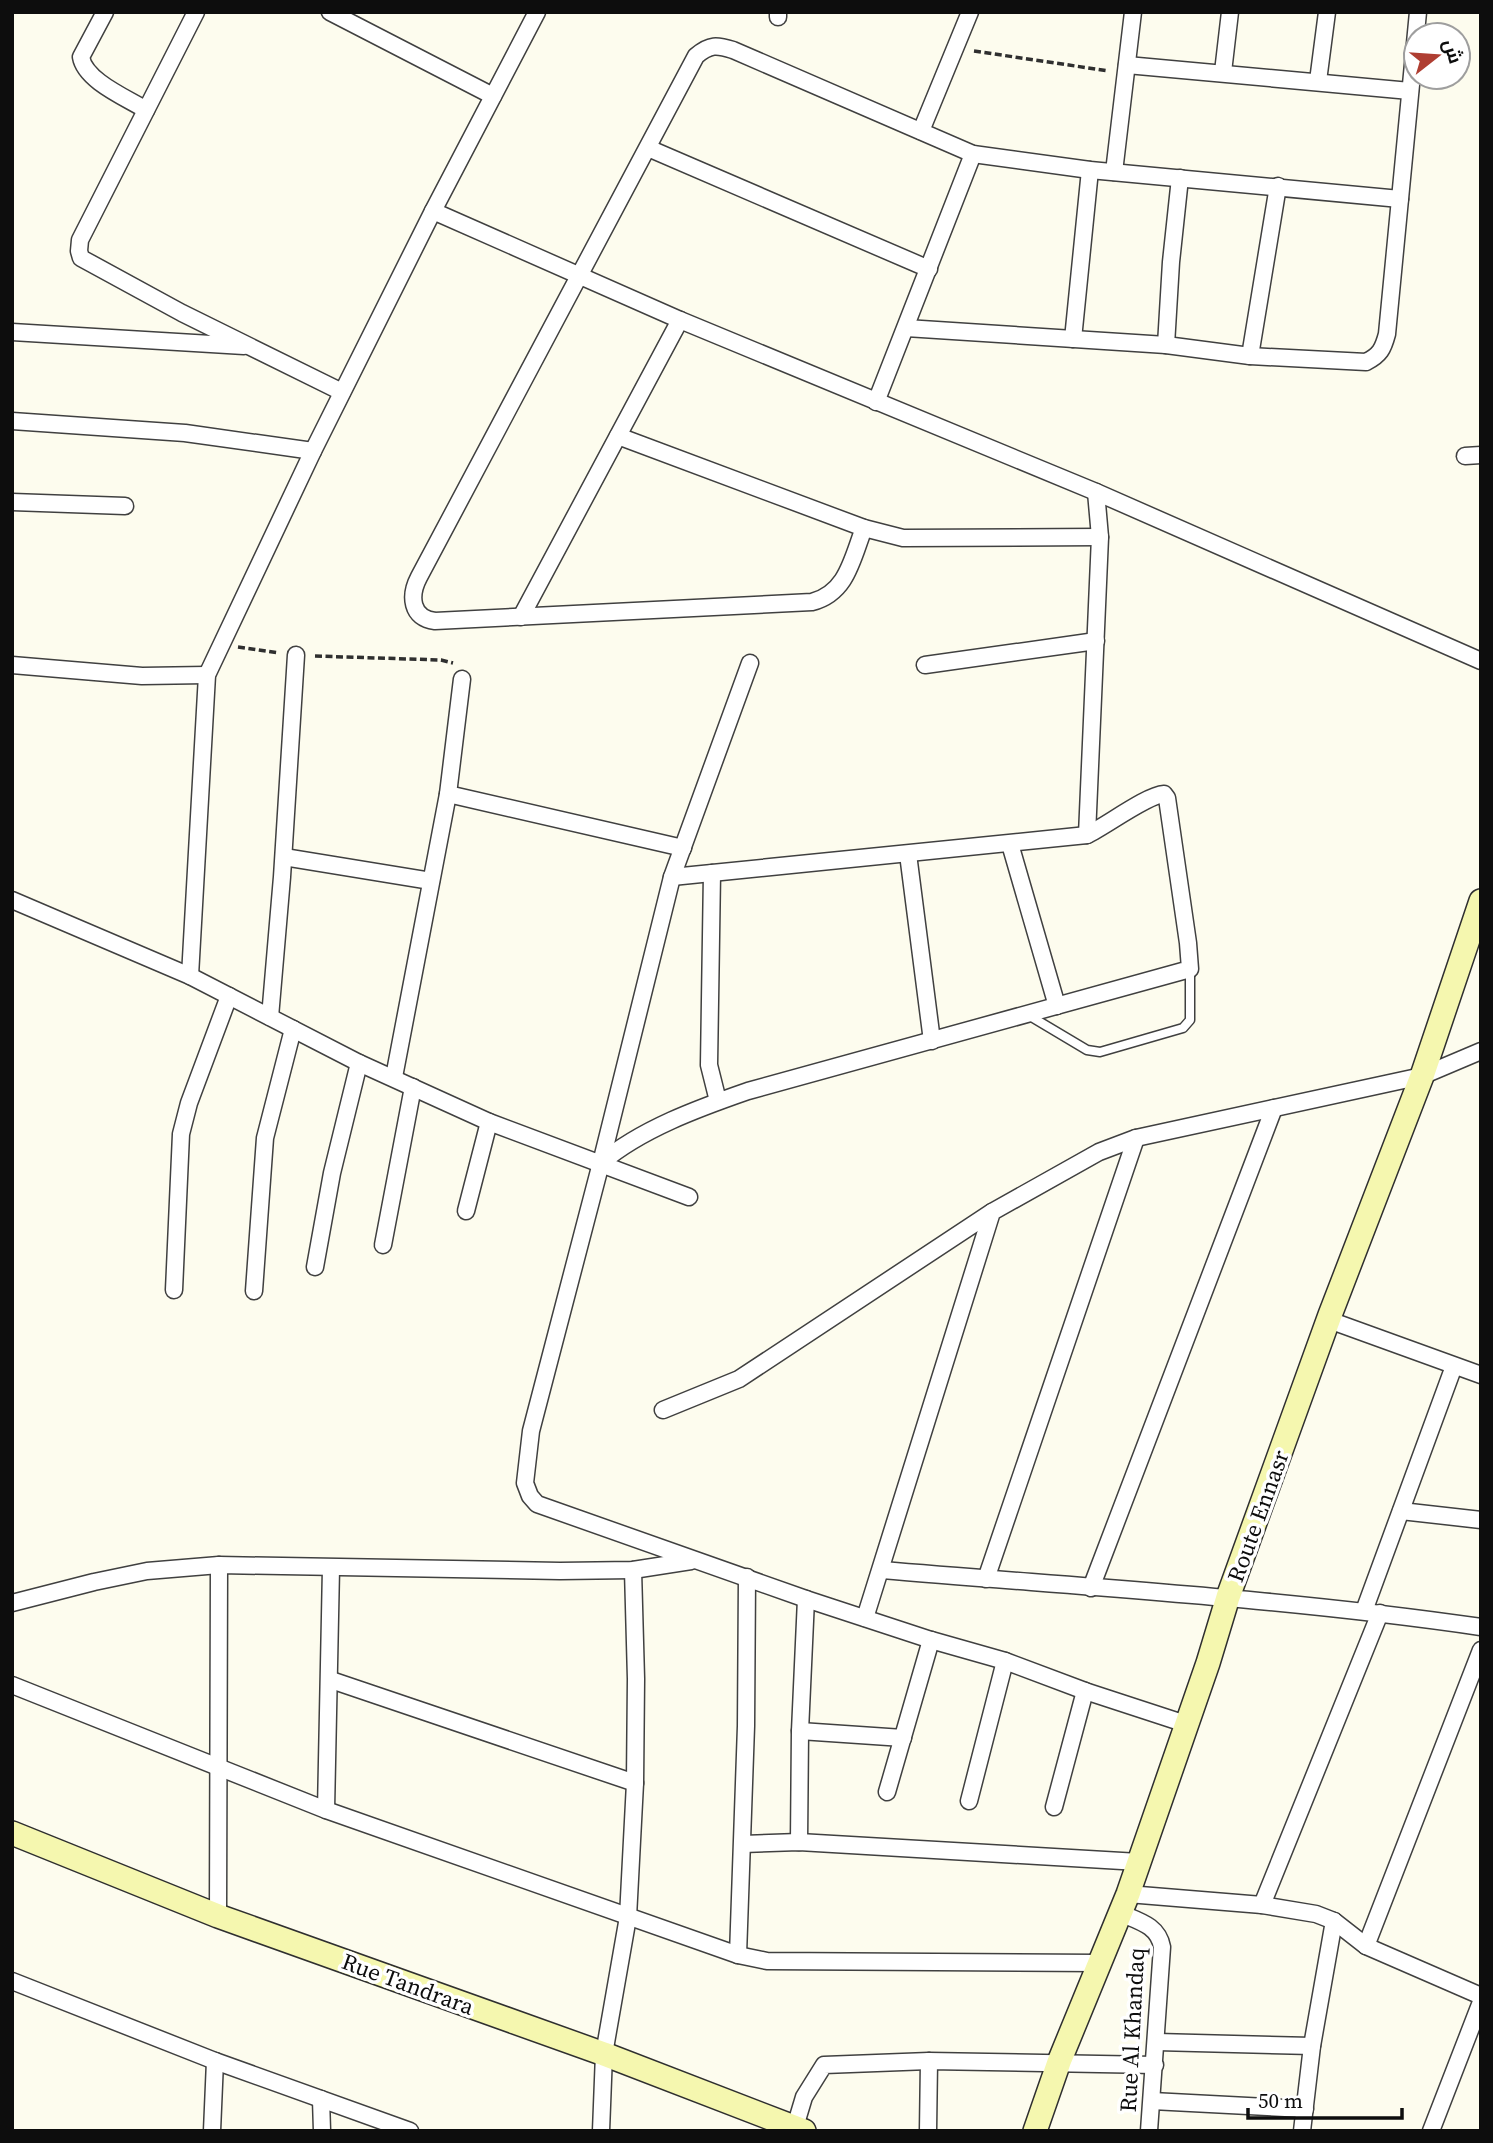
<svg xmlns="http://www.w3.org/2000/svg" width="1493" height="2143" font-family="'Source Serif 4',Cairo,serif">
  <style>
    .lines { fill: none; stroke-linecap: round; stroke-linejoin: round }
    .service-casing { stroke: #404040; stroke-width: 11 }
    .minor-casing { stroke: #404040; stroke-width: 19 }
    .secondary-casing { stroke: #2f2f2f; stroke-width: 26 }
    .path { stroke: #2f2f2f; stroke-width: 3.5; stroke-dasharray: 7 3.5; stroke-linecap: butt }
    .service { stroke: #fff; stroke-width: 8 }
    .minor { stroke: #fff; stroke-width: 16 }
    .secondary { stroke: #f5f7af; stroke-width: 23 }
    .labels { text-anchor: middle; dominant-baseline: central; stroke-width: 7; stroke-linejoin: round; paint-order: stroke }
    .street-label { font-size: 23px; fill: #0d0d0d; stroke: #fff }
  </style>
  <rect width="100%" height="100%" fill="#fdfcee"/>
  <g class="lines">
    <!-- service casing -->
    <g class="service-casing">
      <path id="service" d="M1030 1016 1087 1050 1100 1052 1183 1028 1190 1020V969"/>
    </g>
    <!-- minor casing -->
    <g class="minor-casing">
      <g id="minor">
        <path d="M105 12 81 57C85 81 127 98 146 110"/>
        <path d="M196 12 80 240 79 251 81 258 182 313 342 392"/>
        <path d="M330 12 493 96"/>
        <path d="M778 17V12"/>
        <path d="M1127 65 1410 91"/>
        <path d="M1223 72 1230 12"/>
        <path d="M1318 81 1327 12"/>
        <path d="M921 131 970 12"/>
        <path d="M648 148 929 269"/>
        <path d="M1114 172 1133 12"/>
        <path d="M433 211 680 320 1096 492 1481 661"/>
        <path d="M906 328 1166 345 1250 356 1366 362C1380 355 1383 349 1387 334L1418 12"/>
        <path d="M12 332 244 346"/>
        <path d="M1073 339 1090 170"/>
        <path d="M1166 345 1171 262 1180 178"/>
        <path d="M1250 356 1278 186"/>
        <path d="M876 402 973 154"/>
        <path d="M12 421 185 433 313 451"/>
        <path d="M618 436 864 528 903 538 1100 537"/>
        <path d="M1465 456 1481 455"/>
        <path d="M12 502 125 506"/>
        <path d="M864 528C852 559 847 593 812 602L435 621C411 618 409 596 419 577L696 56C710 44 717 45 733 50L973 154 1090 170 1400 199"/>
        <path d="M521 617 680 320"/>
        <path d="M750 663 672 877 601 1163 531 1431 525 1483 530 1496 537 1504 806 1599 931 1640 1005 1661 1085 1691 1186 1724"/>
        <path d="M12 665 142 676 207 675"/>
        <path d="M925 665 1096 641"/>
        <path d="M448 794 683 848"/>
        <path d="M1087 835 1100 537 1096 492"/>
        <path d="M1010 844 1057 1006"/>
        <path d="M908 854 932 1041"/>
        <path d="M284 857 431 881"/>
        <path d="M712 873 709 1065 718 1101"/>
        <path d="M12 900 190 976 359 1063 489 1122 689 1197"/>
        <path d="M190 976 207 675 313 451 433 211 537 12"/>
        <path d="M270 1017 282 877 296 655"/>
        <path d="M394 1077 448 794 462 679"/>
        <path d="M601 1163C641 1129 699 1108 748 1091L1190 969 1188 943 1167 798 1164 794C1147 795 1106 826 1087 835L672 877"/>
        <path d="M466 1211 489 1122"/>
        <path d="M383 1245 413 1087"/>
        <path d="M315 1267 332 1173 359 1063"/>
        <path d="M174 1290 181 1134 189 1103 229 996"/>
        <path d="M254 1291 265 1138 293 1029"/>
        <path d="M1329 1320 1481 1375"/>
        <path d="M663 1410 739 1379 992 1212"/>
        <path d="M1401 1511 1481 1520"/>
        <path d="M882 1570C1082 1587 1282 1598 1481 1627"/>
        <path d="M986 1579 1136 1138"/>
        <path d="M1091 1588 1274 1108"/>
        <path d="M12 1603 94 1582 147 1571 219 1565 560 1571 633 1570 691 1561"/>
        <path d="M1364 1611 1454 1366"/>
        <path d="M865 1618 992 1212 1099 1152 1136 1138 1422 1076 1481 1051"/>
        <path d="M331 1680 635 1783"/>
        <path d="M12 1685 326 1810 738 1955 767 1961 1099 1963"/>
        <path d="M800 1731 903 1738"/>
        <path d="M887 1792 931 1640"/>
        <path d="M969 1801 1005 1661"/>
        <path d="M1054 1807 1085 1691"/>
        <path d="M326 1810 331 1568"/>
        <path d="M799 1842 800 1731 806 1599"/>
        <path d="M743 1844 799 1842 1139 1862"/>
        <path d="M1128 1894 1262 1905 1316 1914 1334 1921 1366 1946 1481 1996"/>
        <path d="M1262 1905 1380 1613"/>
        <path d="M1120 1913C1138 1921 1158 1925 1162 1947L1149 2131"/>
        <path d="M218 1916 219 1565"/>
        <path d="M1366 1946 1481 1650"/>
        <path d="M738 1955 746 1726 747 1577"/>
        <path d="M12 1981 215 2061 410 2131"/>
        <path d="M1157 2042 1312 2046"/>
        <path d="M321 2099 322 2131"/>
        <path d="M1152 2101 1305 2109"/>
        <path d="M795 2127 804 2097 824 2065 929 2061 1155 2065"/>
        <path d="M212 2131 215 2061"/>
        <path d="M601 2131 604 2054 628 1917 635 1783 636 1679 633 1570"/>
        <path d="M928 2131 929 2061"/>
        <path d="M1302 2131 1312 2046 1334 1921"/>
        <path d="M1431 2131 1481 2002"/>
      </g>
    </g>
    <!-- secondary casing -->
    <g class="secondary-casing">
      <g id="secondary">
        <path d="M12 1833 218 1916 604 2054 804 2131"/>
        <path d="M1035 2131 1059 2062 1128 1894 1208 1663 1228 1597 1330 1315 1422 1076 1481 901"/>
      </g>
    </g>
    <!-- path -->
    <g class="path">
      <path d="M974 51 1109 71"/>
      <path d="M238 647 279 653"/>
      <path d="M315 656 441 660 453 663"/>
    </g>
    <!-- service -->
    <use href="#service" class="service"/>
    <!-- minor -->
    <use href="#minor" class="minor"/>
    <!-- secondary -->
    <use href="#secondary" class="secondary"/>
  </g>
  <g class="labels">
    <!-- street labels -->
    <g class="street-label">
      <text transform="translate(1258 1516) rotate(-70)">Route Ennasr</text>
      <text transform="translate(408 1984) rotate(20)">Rue Tandrara</text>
      <text transform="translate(1132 2030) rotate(-87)">Rue Al Khandaq</text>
    </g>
  </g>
  <!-- border -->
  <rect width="1493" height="2143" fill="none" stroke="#0d0d0d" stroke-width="28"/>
  <!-- north arrow -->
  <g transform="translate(1437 56) rotate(73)"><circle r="33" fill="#ffffff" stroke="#9e9e9e" stroke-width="2"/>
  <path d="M0-5L12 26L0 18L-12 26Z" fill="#af3e32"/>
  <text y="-10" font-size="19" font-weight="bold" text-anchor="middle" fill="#0d0d0d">ش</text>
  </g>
  <!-- scale -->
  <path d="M1248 2108v10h154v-10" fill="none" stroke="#0d0d0d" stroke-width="3.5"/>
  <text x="1258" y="2108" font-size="21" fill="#0d0d0d" stroke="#ffffff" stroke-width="5" paint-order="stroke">50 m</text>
</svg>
